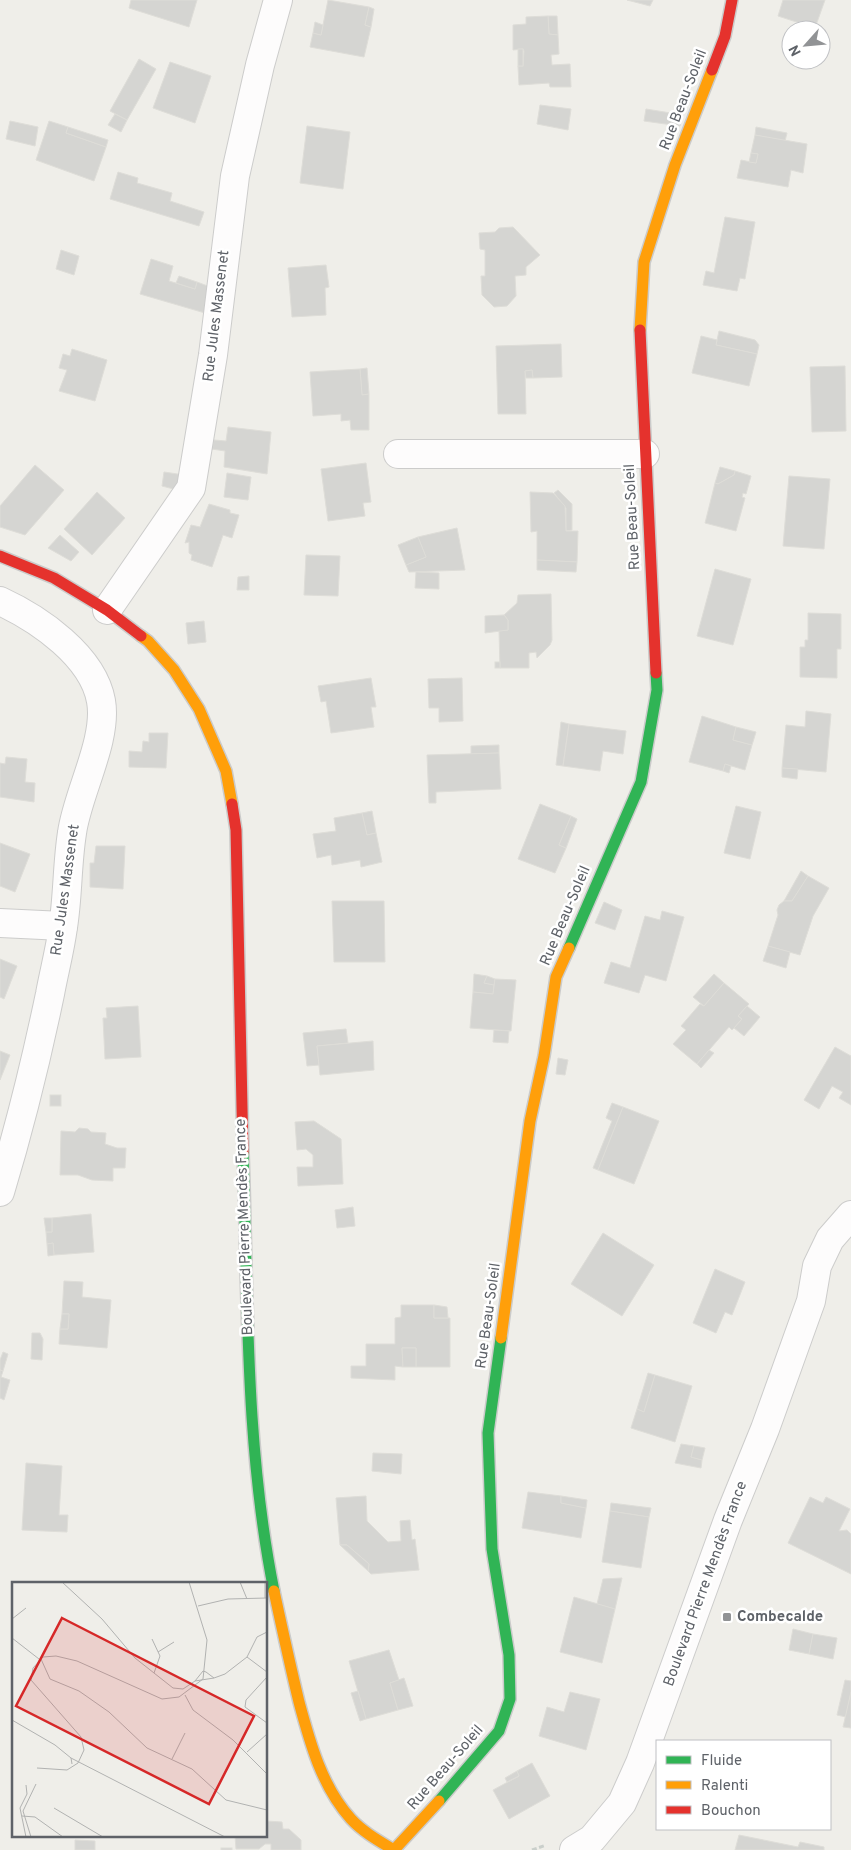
<svg xmlns="http://www.w3.org/2000/svg" width="851" height="1850" font-family="Overpass,sans-serif">
  <style>
    .building { fill: #d5d5d2; stroke: #deddd8 }
    .lines { fill: none; stroke-linecap: round; stroke-linejoin: round }
    .street-casing { stroke: #cccccb; stroke-width: 30 }
    .fast-casing { stroke: #cbcbca; stroke-width: 14 }
    .slow-casing { stroke: #cbcbca; stroke-width: 14 }
    .jam-casing { stroke: #cbcbca; stroke-width: 14 }
    .path { stroke: #cacfcb; stroke-width: 3; stroke-dasharray: 5 2.5; stroke-linecap: butt }
    .street { stroke: #fdfcfc; stroke-width: 28 }
    .fast { stroke: #30b455; stroke-width: 11 }
    .slow { stroke: #ff9f0a; stroke-width: 11 }
    .jam { stroke: #e5322d; stroke-width: 11 }
    .poi-dot { fill: #919395; stroke: #fff; stroke-width: 2 }
    .labels { text-anchor: middle; dominant-baseline: central; stroke-width: 5; stroke-linejoin: round; paint-order: stroke }
    .street-label { font-size: 15px; fill: #5e6268; stroke: #fff }
    .poi-label { font-size: 15px; font-weight: bold; fill: #5e6268; stroke: #fff; text-anchor: start }
    .inset-road { fill: none; stroke: #b1b2b1; stroke-width: 1 }
    .view { fill: #d62828; fill-opacity: 0.15; stroke: #d62828; stroke-width: 2.5 }
    .inset-edge { fill: none; stroke: #5e6268; stroke-width: 2.5 }
  </style>
  <rect width="100%" height="100%" fill="#efeee9"/>
  <!-- building -->
  <g class="building">
    <path d="M131 0H197L189 27 129 8Z"/>
    <path d="M328 0 369 7 365 25 371 27 364 57 310 47 313 33 321 35Z"/>
    <path d="M627 0H653L650 6Z"/>
    <path d="M783 0H825L815 28 778 16Z"/>
    <path d="M369 7 374 9 371 27 365 25Z"/>
    <path d="M548 16H557L558 35 549 34Z"/>
    <path d="M548 16 549 34 558 35 559 54 551 55 552 65 570 64 571 87H550L549 83 519 85 518 66H523L524 51 523 49 513 50V25L526 24V17Z"/>
    <path d="M315 22 323 25 321 35 313 33Z"/>
    <rect x="518" y="49" width="5" height="17"/>
    <path d="M139 59 156 69 127 120 110 111Z"/>
    <path d="M170 62 211 76 195 123 153 108Z"/>
    <path d="M540 105 571 109 568 130 537 124Z"/>
    <path d="M646 109 683 115 680 126 644 121Z"/>
    <path d="M115 114 127 120 121 132 108 125Z"/>
    <path d="M10 121 38 127 35 146 6 139Z"/>
    <path d="M49 121 68 127 66 133 106 147 94 181 36 160Z"/>
    <path d="M307 126 350 132 343 189 300 183Z"/>
    <path d="M68 127 108 140 106 147 66 133Z"/>
    <path d="M756 127 787 133 785 141 755 135Z"/>
    <path d="M755 135 807 144 803 173 791 170 788 187 737 178 741 160 756 163 758 154 751 153Z"/>
    <path d="M751 153 758 154 756 163 749 162Z"/>
    <path d="M118 172 138 178 137 183 172 193 170 201 204 212 199 226 110 199Z"/>
    <path d="M725 217 755 222 745 279 740 278 737 291 703 285 706 271 714 273Z"/>
    <path d="M513 227 540 255 526 267V275L515 276 516 296 507 306 494 307 482 295 481 276H485V250L480 249 479 233 495 232 499 228Z"/>
    <path d="M61 250 79 256 74 275 56 269Z"/>
    <path d="M151 259 173 266 169 281 195 289 197 282 213 288 205 313 140 294Z"/>
    <path d="M326 265 329 287 325 288 326 315 292 317 288 268Z"/>
    <path d="M179 276 197 282 195 289 176 283Z"/>
    <path d="M719 331 755 340 759 345 757 354 716 345Z"/>
    <path d="M701 336 717 340 716 345 757 354 749 386 692 373Z"/>
    <path d="M561 344 562 377 533 378 532 370 525 371 526 414H498L496 346Z"/>
    <path d="M72 349 107 360 95 401 59 391 67 370 59 368 63 354 70 356Z"/>
    <path d="M845 366 846 431 812 432 810 367Z"/>
    <path d="M367 368 369 394 362 395 360 369Z"/>
    <path d="M360 369 362 395 369 394V430H351L350 420 341 421V414L313 416 310 372Z"/>
    <path d="M532 370 533 378H526L525 371Z"/>
    <path d="M228 427 271 432 267 474 224 467 225 451 212 449 214 440 226 441Z"/>
    <path d="M366 463 371 502 363 503 365 516 328 521 321 469Z"/>
    <path d="M35 465 64 490 25 535 0 527V506Z"/>
    <path d="M720 467 735 471 734 475 718 484 715 483Z"/>
    <path d="M735 471 751 476 746 494 743 493 742 497 745 498 736 531 705 523 715 483 718 484 734 475Z"/>
    <path d="M164 472 184 475 185 492 162 486Z"/>
    <path d="M227 473 251 477 248 500 224 497Z"/>
    <path d="M789 476 830 479 824 549 783 546Z"/>
    <path d="M558 490 572 504V530L566 531V508L554 493Z"/>
    <path d="M97 492 125 518 92 555 64 529Z"/>
    <path d="M530 492 553 493 565 506 566 531H578L577 562 537 560V531L531 532Z"/>
    <path d="M209 504 230 510V513L239 515 232 538 223 535 212 567 191 560 192 555 189 553V542L185 543 191 525 200 527Z"/>
    <path d="M457 528 465 570 409 572 406 565 426 557 418 537Z"/>
    <path d="M60 535 79 552 71 561 48 548Z"/>
    <path d="M418 537 426 557 406 565 398 545Z"/>
    <path d="M306 555 340 556 338 596 304 595Z"/>
    <path d="M537 560 577 562 576 572 537 570Z"/>
    <path d="M715 569 751 579 733 645 697 636Z"/>
    <path d="M416 572 439 573V589L415 588Z"/>
    <path d="M249 576V590H237L238 577Z"/>
    <path d="M551 594 552 640 550 645 537 658 536 652 529 653V668H500L499 630H508V620L504 615 517 603 518 595Z"/>
    <path d="M808 613 841 614V649H837V678L800 677V647H805V640H808Z"/>
    <path d="M504 615 508 620V630L485 633V616Z"/>
    <path d="M204 621 206 642 188 644 186 623Z"/>
    <rect x="495" y="662" width="5" height="6"/>
    <path d="M371 678 376 707H371L374 727 331 733 326 701 321 702 318 686Z"/>
    <path d="M462 678 463 721 439 722V708H429L428 679Z"/>
    <path d="M806 711 831 714 826 772 782 768 786 725 805 727Z"/>
    <path d="M702 716 736 727 733 740 752 745 745 770 725 764 723 771 689 762Z"/>
    <path d="M561 722 569 724 563 766 556 765Z"/>
    <path d="M569 724 626 731 623 754 603 751 600 771 563 766Z"/>
    <path d="M736 727 756 732 752 745 733 740Z"/>
    <path d="M149 733H168L166 768 129 767V751L142 752 143 741 149 742Z"/>
    <path d="M499 745V753L471 754V746Z"/>
    <path d="M499 753 501 789 436 792V803H429L427 755Z"/>
    <path d="M6 757 27 759 25 782 35 783 34 802 0 797V763L5 764Z"/>
    <path d="M725 764 731 766 729 773 723 771Z"/>
    <path d="M782 768 798 769 797 779 782 777Z"/>
    <path d="M540 804 571 816 559 845 566 848 555 873 518 859Z"/>
    <path d="M736 806 761 812 750 859 724 853Z"/>
    <path d="M372 811 376 833 367 835 362 813Z"/>
    <path d="M362 813 367 835 376 833 382 862 361 867 360 860 332 865 331 855 317 858 313 834 336 831 334 818Z"/>
    <path d="M571 816 577 819 566 848 559 845Z"/>
    <path d="M0 843 30 854 15 892 0 886Z"/>
    <path d="M96 846H125L123 889 90 887V863H94Z"/>
    <path d="M801 871 808 876 792 901H784Z"/>
    <path d="M808 876 829 888 813 916 800 955 768 946 778 915 777 910 779 905 784 901H792Z"/>
    <path d="M332 901H384L385 962H334Z"/>
    <path d="M604 902 622 910 615 930 595 923Z"/>
    <path d="M662 911 684 917 666 981 645 975 639 993 604 983 611 962 630 968 645 916 660 920Z"/>
    <path d="M768 946 790 952 786 968 763 961Z"/>
    <path d="M0 959 17 966 4 999 0 997Z"/>
    <path d="M474 974 487 976 484 983 494 985 493 994 473 992Z"/>
    <path d="M714 974 724 983 704 1006 693 997Z"/>
    <path d="M487 976 495 979 494 985 484 983Z"/>
    <path d="M495 979 516 980 511 1031 470 1028 473 992 493 994Z"/>
    <path d="M724 983 749 1004 738 1016 742 1019 734 1028 732 1030 729 1027 697 1064 673 1044 686 1030 681 1026 700 1004 704 1006Z"/>
    <path d="M138 1006 141 1057 105 1059 103 1018H107L106 1008Z"/>
    <path d="M747 1006 760 1017 744 1036 734 1028 742 1019 738 1016Z"/>
    <path d="M346 1029 348 1043 317 1046 319 1065 307 1066 303 1033Z"/>
    <path d="M494 1030 509 1031 508 1043 493 1042Z"/>
    <path d="M373 1041 374 1070 320 1075 317 1046Z"/>
    <path d="M835 1047 851 1056V1105L839 1098 843 1092 832 1086 819 1109 804 1100Z"/>
    <path d="M709 1050 714 1053 701 1068 697 1064Z"/>
    <path d="M0 1051 10 1055 0 1080Z"/>
    <path d="M558 1058 568 1060 565 1075 556 1074Z"/>
    <rect x="50" y="1095" width="11" height="11"/>
    <path d="M612 1103 623 1107 598 1170 593 1168 612 1121 606 1118Z"/>
    <path d="M623 1107 659 1121 634 1184 598 1170Z"/>
    <path d="M314 1121 341 1139 343 1184 298 1186 297 1167H313V1155L306 1149 297 1150 295 1122Z"/>
    <path d="M79 1128 88 1129 91 1132 106 1133 105 1144 117 1148H126L125 1168H113V1181L92 1180 78 1175H60L61 1131 75 1132Z"/>
    <path d="M353 1207 355 1226 337 1228 335 1210Z"/>
    <path d="M91 1214 94 1252 54 1255 53 1243 47 1244 46 1232H52V1218Z"/>
    <path d="M44 1218H52V1232H46Z"/>
    <path d="M603 1233 654 1265 622 1316 571 1284Z"/>
    <path d="M53 1243 54 1255 48 1256 47 1244Z"/>
    <path d="M715 1269 745 1282 732 1315 725 1312 716 1333 693 1323Z"/>
    <path d="M64 1281 83 1282 82 1297 111 1300 107 1348 59 1344 60 1329H68L69 1314H62Z"/>
    <path d="M401 1305H434V1318H450V1367H416V1348H402L403 1367 395 1366V1380L351 1378V1366H366V1344H395V1318L401 1317Z"/>
    <path d="M434 1305 447 1307 448 1318H434Z"/>
    <path d="M62 1314H69L68 1329H60Z"/>
    <path d="M32 1333H40L43 1339 42 1360 31 1359Z"/>
    <path d="M402 1348H416V1367H403Z"/>
    <path d="M3 1352 8 1354 3 1371 0 1370V1360Z"/>
    <path d="M0 1370 3 1371 1 1377 10 1380 4 1400 0 1398Z"/>
    <path d="M648 1373 655 1375 644 1412 637 1409Z"/>
    <path d="M655 1375 692 1386 675 1442 631 1428 637 1409 644 1412Z"/>
    <path d="M681 1444 694 1446 691 1457 702 1460 701 1468 675 1463Z"/>
    <path d="M694 1446 705 1448 702 1460 691 1457Z"/>
    <path d="M373 1453 402 1454 401 1474 372 1471Z"/>
    <path d="M26 1463 62 1466 59 1515H68L67 1532 22 1530Z"/>
    <path d="M528 1492 561 1496V1503L586 1508 581 1538 522 1528Z"/>
    <path d="M366 1496 367 1521 388 1542 401 1541 400 1521 410 1520 412 1540 415 1539 419 1570 371 1574 368 1571 369 1564 347 1545H340L336 1498Z"/>
    <path d="M561 1496 587 1500 586 1508 561 1503Z"/>
    <path d="M810 1497 823 1503 826 1497 850 1509 839 1531 847 1530 851 1534V1574L788 1543Z"/>
    <path d="M611 1503 651 1508 649 1517 610 1511Z"/>
    <path d="M610 1511 649 1517 641 1568 602 1562Z"/>
    <path d="M340 1545H347L369 1564 368 1571Z"/>
    <path d="M622 1578 615 1609 597 1604 603 1579Z"/>
    <path d="M574 1597 615 1609 602 1663 560 1652Z"/>
    <path d="M793 1629 813 1634 809 1654 789 1650Z"/>
    <path d="M813 1634 837 1638 833 1659 809 1654Z"/>
    <path d="M389 1650 399 1680 390 1683 398 1710 366 1719 349 1661Z"/>
    <path d="M404 1678 413 1706 398 1710 390 1683Z"/>
    <path d="M845 1680 851 1681V1692L846 1717 837 1715Z"/>
    <path d="M358 1691 366 1719 360 1721 351 1693Z"/>
    <path d="M570 1692 600 1699 586 1750 539 1736 547 1707 564 1712Z"/>
    <path d="M851 1692V1728L843 1727Z"/>
    <path d="M532 1763 550 1796 509 1819 493 1790 519 1776 517 1771Z"/>
    <path d="M517 1771 519 1776 507 1782 505 1778Z"/>
    <path d="M266 1821 282 1822 283 1829H289L301 1840V1850H271V1844H265L259 1849H236L235 1836H266Z"/>
    <path d="M739 1835 798 1847 800 1842 824 1847V1850H735Z"/>
    <path d="M75 1840 95 1841V1850H75Z"/>
    <rect x="221" y="1848" width="11" height="2"/>
  </g>
  <g class="lines">
    <!-- street casing -->
    <g class="street-casing">
      <g id="street">
        <path d="M398 454H645"/>
        <path d="M0 601C39 619 93 656 101 701 108 740 77 794 72 833 67 864 68 896 63 927 60 950 54 972 50 994 36 1061 20 1126 0 1192"/>
        <path d="M107 610 191 488 213 355 235 176 260 65 278 0"/>
        <path d="M0 923 63 926"/>
        <path d="M574 1850 592 1839 622 1803 640 1763 728 1520 765 1429 811 1301 817 1266 830 1239 851 1215"/>
      </g>
    </g>
    <!-- fast casing -->
    <g class="fast-casing">
      <g id="fast">
        <path d="M569 948 641 782 657 690 656 673"/>
        <path d="M243 1153C248 1299 245 1447 274 1591"/>
        <path d="M439 1801 499 1731 510 1699 509 1655 492 1549 488 1433 501 1338"/>
      </g>
    </g>
    <!-- slow casing -->
    <g class="slow-casing">
      <g id="slow">
        <path d="M640 330 644 262 675 165 712 70"/>
        <path d="M141 636 148 641 174 670 199 709 226 771 232 804"/>
        <path d="M501 1338 530 1121 544 1056 556 977 569 948"/>
        <path d="M274 1591C282 1628 290 1665 299 1702 310 1743 322 1787 351 1819 363 1832 379 1841 394 1850L439 1801"/>
      </g>
    </g>
    <!-- jam casing -->
    <g class="jam-casing">
      <g id="jam">
        <path d="M712 70 725 36 732 0"/>
        <path d="M640 330 656 673"/>
        <path d="M0 556 54 578 107 610 141 636"/>
        <path d="M232 804 236 830 243 1153"/>
      </g>
    </g>
    <!-- path -->
    <path class="path" d="M532 1850 546 1845"/>
    <!-- street -->
    <use href="#street" class="street"/>
    <!-- fast -->
    <use href="#fast" class="fast"/>
    <!-- slow -->
    <use href="#slow" class="slow"/>
    <!-- jam -->
    <use href="#jam" class="jam"/>
  </g>
  <!-- markers -->
  <rect class="poi-dot" x="722" y="1612" width="10" height="10" rx="2.5"/>
  <g class="labels">
    <!-- street labels -->
    <g class="street-label">
      <text transform="translate(684 100) rotate(-69)">Rue Beau-Soleil</text>
      <text transform="translate(217 316) rotate(-83)">Rue Jules Massenet</text>
      <text transform="translate(633 517) rotate(-93)">Rue Beau-Soleil</text>
      <text transform="translate(66 890) rotate(-82)">Rue Jules Massenet</text>
      <text transform="translate(566 916) rotate(-67)">Rue Beau-Soleil</text>
      <text transform="translate(245 1227) rotate(-92)">Boulevard Pierre Mendès France</text>
      <text transform="translate(489 1316) rotate(-82)">Rue Beau-Soleil</text>
      <text transform="translate(706 1584) rotate(-70)">Boulevard Pierre Mendès France</text>
      <text transform="translate(446 1768) rotate(-49)">Rue Beau-Soleil</text>
    </g>
    <!-- poi labels -->
    <g class="poi-label">
      <text x="737" y="1617">Combecalde</text>
    </g>
  </g>
  <!-- overview -->
  <g transform="translate(12 1582)">
    <rect width="255" height="255" fill="#efeee9"/>
    <path class="inset-road" d="M50 0 90 37 123 76 161 106 171 107 183 99M228 0 235 17M253 0V16M186 24 216 17 255 16M0 37 14 26M0 56 27 77M140 57 148 74 142 91M146 70 162 60M235 75 255 90M29 77 38 97 67 109 97 130 135 166 180 187 214 218 255 228M191 89 194 90 202 96 183 99ZM255 95 234 118 233 125 255 141M202 96 213 92 235 75 245 55 255 50M173 113 181 128 221 158 255 192M0 138 43 163 59 176M235 170 255 152M160 177 173 151M60 182 59 176 213 255M25 186 55 188 66 181 72 168 69 155 19 98 21 86 31 75 44 74 65 79 150 117 167 115 191 97 195 58 177 0M14 203 15 212 8 226 14 255M42 226 91 255M10 234 23 235 51 255M19 255 11 229 24 202"/>
    <path class="view" d="M50 36 242 134 197 222 4 124Z"/>
    <rect width="255" height="255" class="inset-edge"/>
  </g>
  <!-- legend -->
  <rect x="656" y="1740" width="175" height="90" fill="#ffffff" stroke="#bfc0c3"/>
  <rect x="666" y="1756" width="25" height="8" fill="#30b455" stroke="#bfc0c3"/>
  <text x="701" y="1765" font-size="15" fill="#5e6268">Fluide</text>
  <rect x="666" y="1781" width="25" height="8" fill="#ff9f0a" stroke="#bfc0c3"/>
  <text x="701" y="1790" font-size="15" fill="#5e6268">Ralenti</text>
  <rect x="666" y="1806" width="25" height="8" fill="#e5322d" stroke="#bfc0c3"/>
  <text x="701" y="1815" font-size="15" fill="#5e6268">Bouchon</text>
  <!-- north arrow -->
  <g transform="translate(806 45) rotate(243)"><circle r="24" fill="#ffffff" stroke="#bfc0c3"/>
  <path d="M0-4L9 19L0 12L-9 19Z" fill="#919395"/>
  <text y="-8" font-size="14" font-weight="bold" text-anchor="middle" fill="#5e6268">N</text>
  </g>
</svg>
